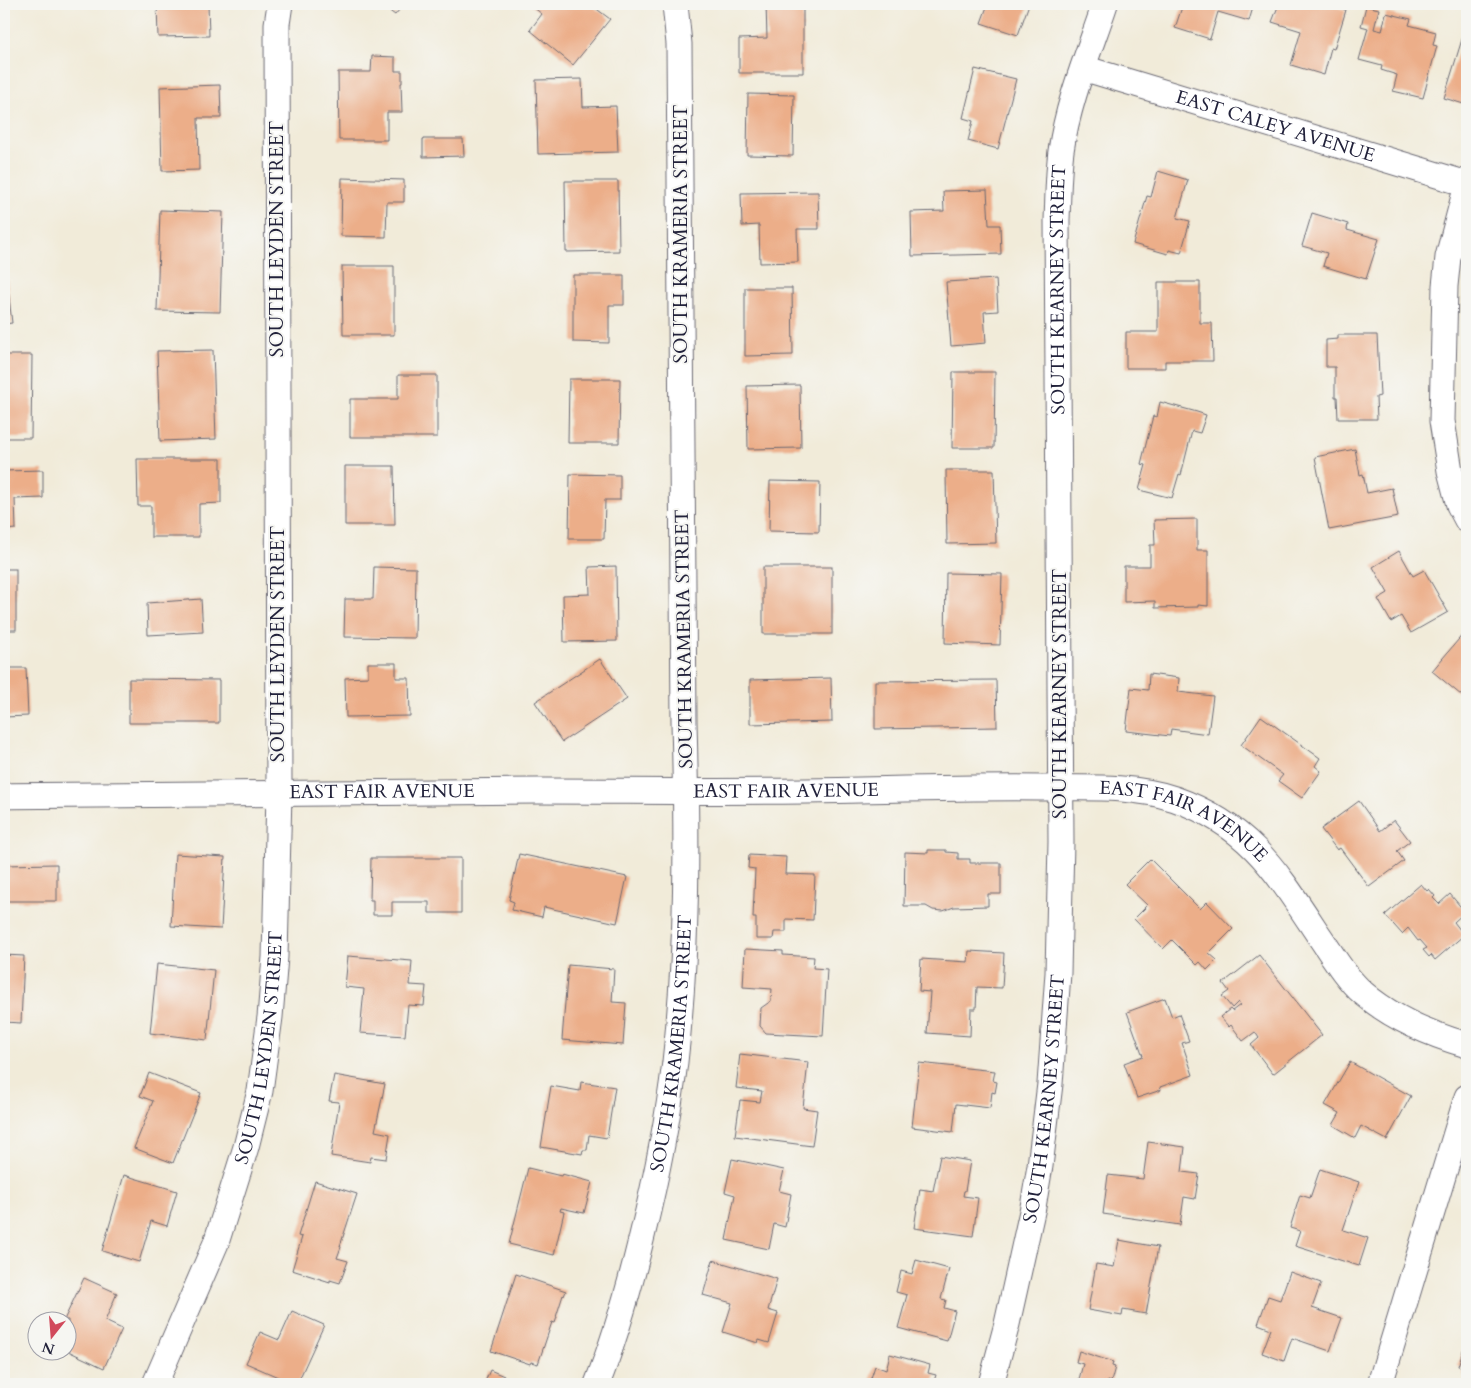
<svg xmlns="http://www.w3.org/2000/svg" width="1471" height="1388" font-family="Cardo,serif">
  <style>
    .building { fill: #ecae89 }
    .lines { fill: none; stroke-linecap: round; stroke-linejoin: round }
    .street-casing { stroke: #6a6872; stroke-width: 27 }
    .street { stroke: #fff; stroke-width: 25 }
    .labels { text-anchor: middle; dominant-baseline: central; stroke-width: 4; stroke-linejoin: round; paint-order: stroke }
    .street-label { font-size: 19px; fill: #22223b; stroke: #f6f6f2 }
  </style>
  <rect width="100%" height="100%" fill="#f6f6f2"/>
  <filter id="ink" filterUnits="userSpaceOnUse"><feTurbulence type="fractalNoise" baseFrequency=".02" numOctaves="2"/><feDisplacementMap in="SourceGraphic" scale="10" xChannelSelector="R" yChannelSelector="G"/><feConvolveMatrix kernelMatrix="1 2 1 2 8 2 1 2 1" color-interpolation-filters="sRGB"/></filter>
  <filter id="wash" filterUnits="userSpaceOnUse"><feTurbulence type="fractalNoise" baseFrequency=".0096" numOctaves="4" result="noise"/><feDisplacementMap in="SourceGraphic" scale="20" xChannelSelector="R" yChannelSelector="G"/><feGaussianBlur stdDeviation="1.12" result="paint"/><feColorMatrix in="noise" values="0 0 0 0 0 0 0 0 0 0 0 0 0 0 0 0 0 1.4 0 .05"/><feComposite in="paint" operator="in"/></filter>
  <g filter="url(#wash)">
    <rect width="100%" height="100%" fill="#f1ebd9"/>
    <g id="blocks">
      <!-- building -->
      <g class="building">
        <path d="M157 4H208L209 36 158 37Z"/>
        <path d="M380 4H404L395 15Z"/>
        <path d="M529 4H590L610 19 573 65 530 30 542 14Z"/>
        <path d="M766 4H803V73H739V39L767 38Z"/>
        <path d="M988 4H1029L1018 35 981 23Z"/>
        <path d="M1183 4H1254L1249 21 1218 12 1210 39 1175 28Z"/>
        <path d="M1279 4H1326L1346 10 1334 49 1331 48 1324 75 1291 65 1301 31 1272 22Z"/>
        <path d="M1366 6 1379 9 1374 29 1382 31 1386 13 1411 19 1409 25 1436 32 1433 45 1437 46 1423 98 1393 91 1397 75 1381 70 1382 66 1359 60 1368 28 1361 26Z"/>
        <path d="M1463 36 1467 37V105L1444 98Z"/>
        <path d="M372 56 395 57V71H402V83H401L402 112H387V140H339L338 72H371Z"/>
        <path d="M975 69 1016 79 998 149 968 141 973 121 963 118Z"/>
        <path d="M582 79 583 107 616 106 618 152 538 154 536 80Z"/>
        <path d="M220 85 221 118H198L199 170 162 171 160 87Z"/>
        <path d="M748 94 794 95 793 156 747 155Z"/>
        <path d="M423 139H463L464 156 423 157Z"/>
        <path d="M1158 171 1188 180 1177 218 1190 221 1181 253 1169 250 1168 254 1133 244 1147 196 1151 197Z"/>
        <path d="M342 178 404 180V202H387L386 237 341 236Z"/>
        <path d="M565 181H618L619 251 566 252Z"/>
        <path d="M987 190 989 225H1000L1001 254 912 256 911 212 944 211 943 191Z"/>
        <path d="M818 192 819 229H797L798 262 760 263 759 225 742 226 741 193Z"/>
        <path d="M160 210 223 212 220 312 157 311Z"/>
        <path d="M1312 213 1348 224 1347 230 1379 239 1366 279 1323 266 1327 253 1302 246Z"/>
        <path d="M4 263H5L12 323 4 324Z"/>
        <path d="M342 266H394V335H343Z"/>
        <path d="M573 275H624V305H609V343L573 342Z"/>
        <path d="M996 279 998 311 984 312 986 343 951 346 946 282Z"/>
        <path d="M1158 282H1200V323H1212L1213 361H1165V368H1126V332H1158Z"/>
        <path d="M745 288H792L793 355 745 356Z"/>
        <path d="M1338 335H1377L1380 396 1376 397 1377 419H1338L1337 397H1335V367H1326V340L1338 339Z"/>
        <path d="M213 350 216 439 160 441 157 351Z"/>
        <path d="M4 355H32L31 438H4Z"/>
        <path d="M953 372H995L994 448H952Z"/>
        <path d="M398 375H437V437H350V399H398Z"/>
        <path d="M569 379H620L619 443H568Z"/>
        <path d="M800 385 801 448 748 449 747 386Z"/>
        <path d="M1160 402 1197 412 1206 415 1200 433 1192 431 1181 475 1179 474 1172 498 1139 490 1146 465 1141 464 1153 416 1157 417Z"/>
        <path d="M1355 449 1360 475 1363 474 1367 493 1392 488 1398 517 1329 530 1315 457Z"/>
        <path d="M137 459H221V503L199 504V537H151V506H138Z"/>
        <path d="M345 466H394L395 525H345Z"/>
        <path d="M43 470V498L15 499 16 529 4 530V471Z"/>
        <path d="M946 470H994L996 543 947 544Z"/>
        <path d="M570 474 620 475V500H605L604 539H569Z"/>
        <path d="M770 481 820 482 819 532 769 531Z"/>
        <path d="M1197 519V550H1208V606L1198 605V607L1155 608V601L1124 602V566H1150V545H1155L1154 520Z"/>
        <path d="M1399 551 1413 576 1424 570 1448 612 1411 633 1401 616 1391 622 1378 599 1388 593 1373 567Z"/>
        <path d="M616 566 617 641 564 642 563 595 590 594 589 567Z"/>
        <path d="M374 567 416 568 415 638 344 637 345 599H373Z"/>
        <rect x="763" y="567" width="69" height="67"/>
        <rect x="4" y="569" width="12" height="61"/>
        <path d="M946 573 1002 574 1000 645 945 643Z"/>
        <path d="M201 599 203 632 148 635 147 603Z"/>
        <path d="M1464 633 1467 635V700L1432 671Z"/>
        <path d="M600 659 627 699 562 742 535 702Z"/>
        <path d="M368 663H396V678H409L410 716 346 717 345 678 368 677Z"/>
        <path d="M4 668H26L28 716 4 717Z"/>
        <path d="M1149 674 1179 678 1178 692 1213 696 1208 734 1171 729 1170 736 1126 731 1131 688 1148 690Z"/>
        <path d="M831 678 832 722 750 724V680Z"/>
        <path d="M129 679 219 680V723H129Z"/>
        <path d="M996 680 997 727 875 729V681Z"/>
        <path d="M1261 716 1320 758 1315 766 1321 771 1302 798 1278 781 1283 775 1241 745Z"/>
        <path d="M1359 801 1380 831 1394 820 1410 841 1397 851 1404 861 1369 887 1340 848 1337 850 1321 829Z"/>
        <path d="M928 850H946V852L958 853V859H970V863H1001V894H988V906L954 907 943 911 933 910 926 906H904L905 852 928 853Z"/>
        <path d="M175 854 225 857 221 929 171 926Z"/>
        <path d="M519 854 627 877 617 923 544 907 542 917 512 910 514 902 509 900Z"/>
        <path d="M749 855 786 857 785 874 815 875 813 920 786 919V932H774L773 939H756V918H753L755 869 748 868Z"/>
        <path d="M371 858H461V913H429V902H392V915H373V900H370Z"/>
        <path d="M1150 859 1200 909 1207 902 1233 929 1209 953 1217 960 1207 970 1200 962 1197 965 1172 940 1163 949 1134 919 1145 908H1144L1147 905 1125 884Z"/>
        <path d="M57 864V901H4V865Z"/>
        <path d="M1421 884 1427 891 1429 889 1435 896 1433 898 1439 904 1450 894 1465 912 1454 922 1464 935 1435 960 1431 955 1429 957 1423 950 1427 948 1420 940 1418 941 1408 928 1402 934 1385 915Z"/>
        <path d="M745 949 783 951V955L814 957 813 968 827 969 823 1036 766 1033 760 1026 761 1008 771 1001 772 989 743 987Z"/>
        <path d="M969 951 1004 953 1002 988 977 987 976 1009H971L970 1036 927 1033 930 992 919 991 921 959 968 962Z"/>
        <path d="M4 955 24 956 21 1023 4 1022Z"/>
        <path d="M1259 955 1322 1035 1273 1074 1251 1045 1259 1038 1255 1032 1243 1041 1231 1025 1229 1027 1220 1017 1230 1009 1232 1011 1240 1005 1238 1002 1232 1008 1222 996 1229 991 1223 983Z"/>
        <path d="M348 956 412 961 410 985 426 986 424 1006 408 1005 405 1036 360 1033 364 989 345 987Z"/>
        <path d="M157 964 214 970 207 1040 150 1033Z"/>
        <path d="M568 965 614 969 612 1002 626 1003 623 1045 562 1040Z"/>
        <path d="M1165 998 1172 1017 1179 1014 1189 1041 1182 1043 1193 1075 1160 1087 1161 1090 1137 1098 1124 1063 1143 1056 1127 1012Z"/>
        <path d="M740 1054 808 1062 803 1108 817 1110 812 1146 735 1136 740 1100 760 1102 762 1091 736 1088Z"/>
        <path d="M1350 1062 1411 1096 1387 1140 1361 1126 1355 1138 1333 1125 1340 1113 1325 1105Z"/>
        <path d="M919 1063 995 1071 993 1081 997 1082 995 1093 992 1092 990 1108 956 1104 953 1132 912 1127Z"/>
        <path d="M149 1073 201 1093 173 1163 134 1148 153 1101 140 1096Z"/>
        <path d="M334 1075 385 1084 375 1131 390 1134 386 1159 371 1157 370 1162 331 1156 339 1102 329 1101Z"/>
        <path d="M581 1082 615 1087 607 1138 589 1135 587 1150H583L582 1154 541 1147 551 1086 580 1091Z"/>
        <path d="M1148 1142 1185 1147 1182 1172 1199 1174 1195 1199 1184 1197 1180 1225 1103 1214 1108 1175 1143 1179Z"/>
        <path d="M940 1156 970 1161 965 1191H964L963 1196 978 1198 973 1236 914 1228 920 1189 933 1191Z"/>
        <path d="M732 1159 784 1170 779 1191 791 1194 785 1227 774 1224 769 1249 726 1240 735 1195 725 1192Z"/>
        <path d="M528 1168 561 1176 562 1174 592 1182 584 1213 561 1208 560 1211 564 1212 554 1255 509 1244Z"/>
        <path d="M1320 1169 1359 1182 1343 1230 1368 1238 1359 1266 1295 1246 1300 1231 1290 1228 1300 1195 1310 1198Z"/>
        <path d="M124 1175 177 1191 167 1226 151 1221 139 1262 102 1251Z"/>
        <path d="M315 1181 357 1194 340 1246 341 1247 337 1258 348 1261 340 1283 330 1280V1282L292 1270 302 1237 298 1236Z"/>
        <path d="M1119 1240 1158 1247 1146 1314 1123 1310 1122 1316 1088 1310 1096 1264 1114 1267Z"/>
        <path d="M713 1260 777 1279 768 1310 778 1313 769 1343 759 1340 758 1343 723 1332 732 1303 703 1295Z"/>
        <path d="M916 1260 949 1269 941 1299 946 1300 944 1308 955 1311 947 1341 898 1328 907 1295 896 1292 901 1271 912 1274Z"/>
        <path d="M1290 1272 1321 1283 1312 1308 1342 1318 1330 1351 1292 1338 1284 1361 1262 1353 1271 1329 1258 1324 1268 1296 1280 1300Z"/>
        <path d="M516 1274 566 1291 564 1296 563 1295 556 1317H557L555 1323 552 1322 538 1364 531 1362 530 1364 491 1351Z"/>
        <path d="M84 1278 117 1293 105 1321 122 1329 104 1368 68 1351V1320H64Z"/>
        <path d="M292 1311 324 1325 297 1384H294L246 1363 260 1332 279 1340Z"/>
        <path d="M1467 1338V1376L1463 1375 1465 1369 1458 1366Z"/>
        <path d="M1079 1351 1113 1362 1112 1366 1115 1367 1111 1382 1108 1381 1107 1384 1078 1383 1083 1364 1076 1362Z"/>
        <path d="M890 1354 930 1365 928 1373 936 1375 933 1384H869L875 1366 886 1370Z"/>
        <path d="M490 1370 504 1376 500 1384H484Z"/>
      </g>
    </g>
  </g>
  <g filter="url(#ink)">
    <use href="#blocks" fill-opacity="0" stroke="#6a6872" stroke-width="1"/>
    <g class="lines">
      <!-- street casing -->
      <g class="street-casing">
        <g id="street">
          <path id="s1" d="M1083 68 1467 184"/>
          <path d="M1467 185 1448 257 1445 286 1442 421 1450 471 1459 505 1467 520"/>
          <path id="s2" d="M4 796C182 793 360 791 539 791 628 791 717 792 806 791 885 790 964 787 1042 788 1086 788 1133 785 1175 799 1251 826 1278 874 1320 937 1333 956 1345 977 1363 993 1393 1019 1429 1034 1467 1045"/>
          <path id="s3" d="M155 1384 216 1243 246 1147 260 1091 270 1017 275 957 279 793 277 24 280 4"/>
          <path id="s4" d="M597 1384C616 1336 630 1286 642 1236 656 1179 668 1120 675 1062 688 949 687 835 684 722L679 44 675 4"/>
          <path id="s5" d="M991 1384 1007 1324 1033 1207 1040 1166 1050 1084 1058 973 1061 842 1057 220C1058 197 1058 174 1061 151 1068 101 1089 52 1105 4"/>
          <path d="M1380 1384 1467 1097"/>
        </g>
      </g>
      <!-- street -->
      <use href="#street" class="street"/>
    </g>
  </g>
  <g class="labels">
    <!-- street labels -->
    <g class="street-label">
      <text stroke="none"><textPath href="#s1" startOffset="201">EAST CALEY AVENUE</textPath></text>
      <text transform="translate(681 234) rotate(-90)">SOUTH KRAMERIA STREET</text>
      <text transform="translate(277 239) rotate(-90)">SOUTH LEYDEN STREET</text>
      <text stroke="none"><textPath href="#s5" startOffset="1101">SOUTH KEARNEY STREET</textPath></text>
      <text transform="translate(684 639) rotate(-91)">SOUTH KRAMERIA STREET</text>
      <text transform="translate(278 644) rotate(-90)">SOUTH LEYDEN STREET</text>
      <text transform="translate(1060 694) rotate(-90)">SOUTH KEARNEY STREET</text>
      <text stroke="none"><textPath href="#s2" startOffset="782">EAST FAIR AVENUE</textPath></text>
      <text stroke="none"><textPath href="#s2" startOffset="378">EAST FAIR AVENUE</textPath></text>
      <text stroke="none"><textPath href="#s2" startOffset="1188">EAST FAIR AVENUE</textPath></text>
      <text stroke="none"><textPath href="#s4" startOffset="350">SOUTH KRAMERIA STREET</textPath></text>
      <text stroke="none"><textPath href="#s3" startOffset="355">SOUTH LEYDEN STREET</textPath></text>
      <text stroke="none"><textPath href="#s5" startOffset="291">SOUTH KEARNEY STREET</textPath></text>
    </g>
  </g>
  <!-- margin -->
  <rect width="1471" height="1388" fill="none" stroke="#f6f6f2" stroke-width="20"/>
  <!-- north arrow -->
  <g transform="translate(52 1336) rotate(197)"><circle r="24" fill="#f6f6f2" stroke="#a1a1a9"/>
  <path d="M0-4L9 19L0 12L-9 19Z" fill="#d1495b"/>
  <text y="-8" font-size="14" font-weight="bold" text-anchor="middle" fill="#22223b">N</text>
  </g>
</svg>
